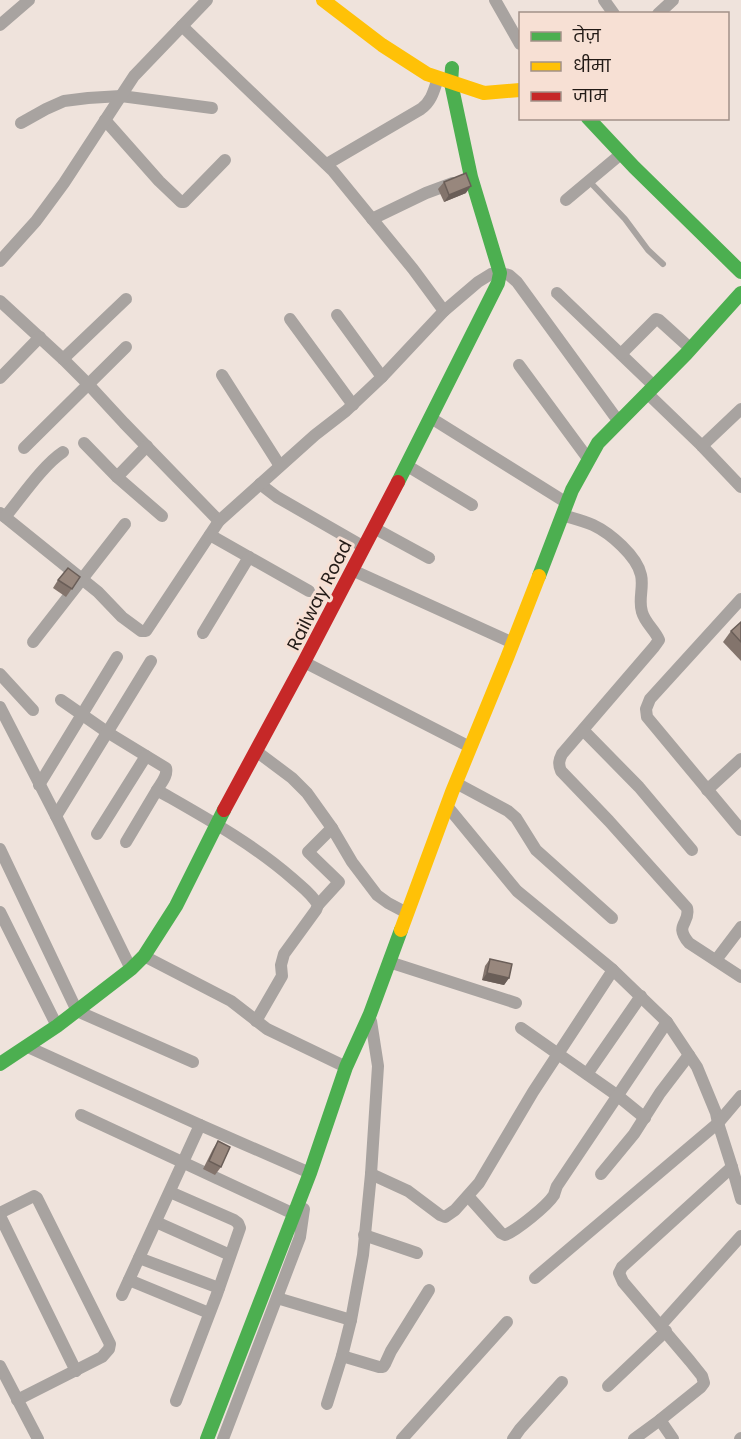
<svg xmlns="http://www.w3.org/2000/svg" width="741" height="1439" font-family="Poppins,'Noto Sans Devanagari',sans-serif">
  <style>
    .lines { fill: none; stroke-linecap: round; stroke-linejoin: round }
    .lane { stroke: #a8a3a0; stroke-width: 6 }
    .street { stroke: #a8a3a0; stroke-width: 12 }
    .fast { stroke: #4caf50; stroke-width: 14 }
    .slow { stroke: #ffc107; stroke-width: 14 }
    .jam { stroke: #c62828; stroke-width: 14 }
    .wall { fill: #83746c }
    .shaded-wall { fill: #6a5e58 }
    .building { fill: #98877d; stroke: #6a5e58; stroke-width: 1.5 }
    .labels { text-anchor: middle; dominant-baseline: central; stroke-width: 6; stroke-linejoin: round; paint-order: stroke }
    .street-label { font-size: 18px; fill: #231b17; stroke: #f7e0d4 }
  </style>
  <rect width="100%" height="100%" fill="#efe3dc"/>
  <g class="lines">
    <!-- lane -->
    <path class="lane" d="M589 181 625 219 648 250 663 264"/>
    <!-- street -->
    <g class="street">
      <path d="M495 0 520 44"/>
      <path d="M604 0 614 14"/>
      <path d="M658 14 673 0"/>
      <path d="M0 25 29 0"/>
      <path d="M182 26 333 171 413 269 444 311"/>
      <path d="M105 120 159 181 181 202H184L225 160"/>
      <path d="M21 123 46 109 64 101 88 98 121 96 212 108"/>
      <path d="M327 164 421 109C432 101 434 90 438 78"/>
      <path d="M566 200 621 154"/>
      <path d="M372 219 426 193 453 183"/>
      <path d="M0 261 36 221 64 183 134 76 207 0"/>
      <path d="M557 293 654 386"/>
      <path d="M0 301 63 359 88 384 124 423 219 521"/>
      <path d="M337 315 382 377"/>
      <path d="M290 319 353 405"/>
      <path d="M621 354 656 319 659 320 691 349"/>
      <path d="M63 359 126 299"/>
      <path d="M519 365 589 460"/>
      <path d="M222 375 280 466"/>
      <path d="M0 378 40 337"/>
      <path d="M647 393 702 446 741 487"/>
      <path d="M431 418 567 503"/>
      <path d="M84 443 117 477 162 516"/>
      <path d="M702 446 741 409"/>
      <path d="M24 448 126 347"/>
      <path d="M406 465 472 505"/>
      <path d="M117 477 147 446"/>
      <path d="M260 484 277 497 364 547"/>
      <path d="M0 513 98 592 122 617 141 631H146L219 521 315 435 346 411 382 377 444 311 478 282 491 274 500 273 509 275 517 282 619 422"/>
      <path d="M562 515C572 518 584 521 593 525 610 533 637 556 641 575 644 587 638 600 642 612 645 623 655 630 659 640L654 647 562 754C559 760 558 764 561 771L609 821 687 908C691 924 673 924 689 943L741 977"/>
      <path d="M5 517C21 498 43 465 63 452"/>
      <path d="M374 528 429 558"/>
      <path d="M210 535 309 591"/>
      <path d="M352 570 513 643"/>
      <path d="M741 599 650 699 646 709 647 717 741 830"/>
      <path d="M203 633 249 557"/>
      <path d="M33 642 125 524"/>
      <path d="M304 662 470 747"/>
      <path d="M0 674 33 710"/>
      <path d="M61 700 107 732 166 768C168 776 161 783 157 790 204 817 252 843 293 879 302 887 312 894 318 905L316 910 284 954 281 965 282 976 256 1021"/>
      <path d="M0 707 56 816 131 969"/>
      <path d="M583 730 639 787 692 850"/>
      <path d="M256 751 292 778 307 793 332 828 352 862 377 895 388 903 407 913"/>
      <path d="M456 783 508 811 516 818 536 850 612 918"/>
      <path d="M39 785 117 657"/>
      <path d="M707 790 741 759"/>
      <path d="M447 806 517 891 613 970 667 1022 697 1067 716 1113 718 1123 732 1167 741 1199"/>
      <path d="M56 816 151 661"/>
      <path d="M97 834 146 756"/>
      <path d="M126 842 157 790"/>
      <path d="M0 849 77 1011 193 1062"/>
      <path d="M318 905 339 882 308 852 332 828"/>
      <path d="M0 912 57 1026"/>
      <path d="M144 956 231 1001 267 1029 346 1067"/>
      <path d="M716 960 741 927"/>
      <path d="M389 962 516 1003"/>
      <path d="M521 1028 618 1096 645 1118"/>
      <path d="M28 1047 200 1125 310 1173"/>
      <path d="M587 1074 641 996"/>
      <path d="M81 1115 294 1214"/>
      <path d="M371 1174 408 1191 440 1215 445 1217 455 1210 479 1183 533 1092 613 970"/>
      <path d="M601 1174 634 1134 660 1093 689 1055"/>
      <path d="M170 1192 234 1220 238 1223 240 1228 217 1294 176 1401"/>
      <path d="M468 1196 501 1233 505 1235C517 1230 547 1206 554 1195 555 1192 556 1188 557 1186L667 1022"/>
      <path d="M0 1213 34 1196 37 1198 110 1344 109 1349 102 1357 17 1400"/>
      <path d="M0 1216 76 1371"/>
      <path d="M156 1222 230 1255"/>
      <path d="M364 1235 417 1253"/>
      <path d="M139 1258 219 1288"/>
      <path d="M535 1278 718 1123 741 1096"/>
      <path d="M129 1280 209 1313"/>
      <path d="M122 1295 200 1125"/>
      <path d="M277 1298 351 1320"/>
      <path d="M661 1325 741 1236"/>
      <path d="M342 1356 379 1367H383L385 1364 391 1351 429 1290"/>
      <path d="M0 1366 38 1439"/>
      <path d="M608 1386 666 1331"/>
      <path d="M327 1404 342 1356 351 1320 363 1255 371 1174 378 1066 371 1021"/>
      <path d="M660 1420 673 1439"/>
      <path d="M223 1439 300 1237 304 1209"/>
      <path d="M402 1439 507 1322"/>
      <path d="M513 1439 520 1429 562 1382"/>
      <path d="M634 1439 660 1420 701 1387 704 1383 702 1376 690 1361 623 1282 619 1273 622 1267 732 1167"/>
      <path d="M740 1439 741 1438"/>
    </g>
    <!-- fast -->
    <g class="fast">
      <path d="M588 118 634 167 741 272"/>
      <path d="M398 482 498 283 500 273 471 177 451 83 452 68"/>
      <path d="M539 576 572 490 598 443 686 354 741 293"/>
      <path d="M0 1064 57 1026 131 969 144 956 176 906 224 810"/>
      <path d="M207 1439 310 1173 346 1067 370 1014 401 930"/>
    </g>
    <!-- slow -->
    <g class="slow">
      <path d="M323 0 382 45 427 74 484 93 520 90"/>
      <path d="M401 930 452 792 507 658 539 576"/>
    </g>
    <!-- jam -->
    <path class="jam" d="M224 810 304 662 398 482"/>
  </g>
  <!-- wall -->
  <g class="wall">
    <path d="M444 182 466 193 444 202 438 189Z"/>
    <path d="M80 577 66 597 53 588 58 580Z"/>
    <path d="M741 622V661L723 642 731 631Z"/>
    <path d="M490 959 509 978 504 985 482 980 485 966Z"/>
    <path d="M218 1141 221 1167 215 1175 203 1169 213 1149Z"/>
  </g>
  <!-- shaded-wall -->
  <g class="shaded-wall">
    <path d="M471 186 466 193 444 202 449 195Z"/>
    <path d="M487 973 509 978 504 985 482 980Z"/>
  </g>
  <!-- building -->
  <g class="building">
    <path d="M466 173 471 186 449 195 444 182Z"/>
    <path d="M68 568 80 577 72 589 58 580Z"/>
    <path d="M741 622V642L731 631Z"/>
    <path d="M490 959 512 964 509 978 487 973Z"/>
    <path d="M218 1141 230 1147 221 1167 209 1161Z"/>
  </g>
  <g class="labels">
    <!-- street labels -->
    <g class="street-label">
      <text transform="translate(319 595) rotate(-63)">Railway Road</text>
    </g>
  </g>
  <!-- legend -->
  <rect x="519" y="12" width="210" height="108" fill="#f7e0d4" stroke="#a29188" stroke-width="1.5"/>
  <rect x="531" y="32" width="30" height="9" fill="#4caf50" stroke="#a29188" stroke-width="1.5"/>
  <text x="573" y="42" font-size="18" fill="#231b17">तेज़</text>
  <rect x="531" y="62" width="30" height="9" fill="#ffc107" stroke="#a29188" stroke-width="1.5"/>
  <text x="573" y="72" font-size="18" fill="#231b17">धीमा</text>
  <rect x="531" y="92" width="30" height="9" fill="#c62828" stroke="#a29188" stroke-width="1.5"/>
  <text x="573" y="102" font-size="18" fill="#231b17">जाम</text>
</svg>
